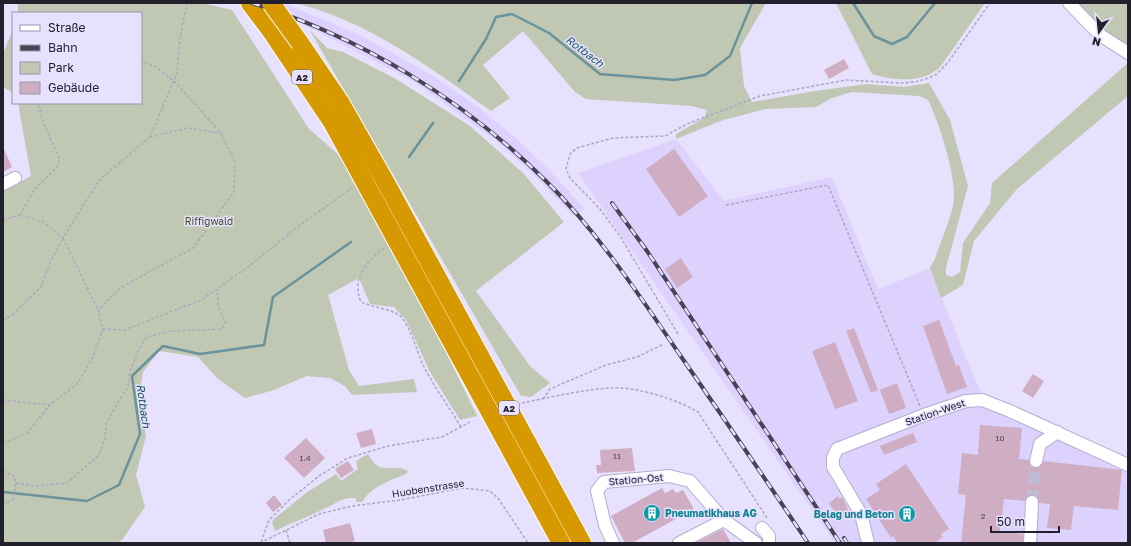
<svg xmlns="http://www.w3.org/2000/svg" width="1131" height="546" font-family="'Golos Text',sans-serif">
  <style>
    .built { fill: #dcd2fd }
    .green { fill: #c0c8b3 }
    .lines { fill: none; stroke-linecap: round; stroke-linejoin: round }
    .stream { stroke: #6a939c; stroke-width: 2.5 }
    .building { fill: #cfaec4 }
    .minor-tunnel { stroke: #c0bad4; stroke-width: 12; stroke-dasharray: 12 6; stroke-linecap: butt }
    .minor-casing { stroke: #b4adcf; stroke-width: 14 }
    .highway-casing { stroke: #fff; stroke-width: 20 }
    .path { stroke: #aca7bf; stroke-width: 1.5; stroke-dasharray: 3 2; stroke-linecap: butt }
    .minor { stroke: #fff; stroke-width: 12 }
    .highway { stroke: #d69901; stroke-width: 18 }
    .rail-casing { stroke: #474353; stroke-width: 4 }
    .rail { stroke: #e7e1fe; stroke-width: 2.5; stroke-dasharray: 8; stroke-linecap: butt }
    .highway-bridge-casing { stroke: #fff; stroke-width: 20; stroke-linecap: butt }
    .highway-bridge { stroke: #d69901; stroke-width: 18 }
    .labels { text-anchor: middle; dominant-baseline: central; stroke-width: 3; stroke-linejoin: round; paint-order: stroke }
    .number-label { font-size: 8px; fill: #4e4453 }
    .shield { fill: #e7e1fe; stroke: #5e5a6c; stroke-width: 1 }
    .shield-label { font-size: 9px; font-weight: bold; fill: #23202d }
    .park-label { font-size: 10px; fill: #3c4c19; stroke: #e7e1fe }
    .street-label { font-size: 10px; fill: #23202d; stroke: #e7e1fe }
    .culture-label { font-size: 10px; font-weight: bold; fill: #0d838f; stroke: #e7e1fe; text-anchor: start }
    .water-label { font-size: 11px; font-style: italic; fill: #18535f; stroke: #e7e1fe }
  </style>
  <rect width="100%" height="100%" fill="#e7e1fe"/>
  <!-- built -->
  <g class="built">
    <path d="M235 3H282L288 5 362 36 430 74 478 107 517 139 551 172 585 209 573 216 538 179 498 142 413 81 303 24Z"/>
    <path d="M676 139 724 201 832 177 878 289 930 268 965 356 987 406 1128 472V543H835L578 173Z"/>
  </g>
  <!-- green -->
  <g class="green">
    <path d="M18 3H202L232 10 309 129 347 162 415 288 477 416 460 420 430 372 406 320 394 307 370 304 359 278 328 295 349 370 359 386 414 379 417 392 352 395 345 386 330 378 307 376 271 391 245 398 218 379 198 357 159 351 143 372 139 396 146 436 136 475 145 507 122 540 116 543H3V191L31 176 18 103H141V13H18Z"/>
    <path d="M295 3H766L740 48 744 86 752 102 815 91 867 84 904 87 929 83 950 120 968 186 946 268V275L952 277 960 272 963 243 990 203 992 183 1128 63V96L1017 189 974 241 963 285 941 298 930 268 935 259C940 244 954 211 954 197 955 173 939 122 928 100L919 96 852 92 832 98 816 107 766 109 723 120 676 139V134L704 118 707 110 691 106 586 99 575 92 523 31 483 65 510 98 491 111C431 68 368 21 295 3Z"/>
    <path d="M836 3H985L941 66C923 84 895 81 872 74Z"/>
    <path d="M1072 3H1128V57Z"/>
    <path d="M13 29V93L3 87V51L5 49Z"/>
    <path d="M309 29 327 48 343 52 396 79 470 126 523 173 564 222 476 291 530 366 550 383 531 397 521 396Z"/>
    <path d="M368 454C381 479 393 461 408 471L406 474C389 481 372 486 362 502H357L355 498C342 497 335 504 324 509 308 517 291 523 275 531L272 522 274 519 306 493 336 474 341 481 358 469 356 461Z"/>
  </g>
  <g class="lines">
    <!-- stream -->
    <g class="stream">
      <path d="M853 3 874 36 892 44 907 37 935 3"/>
      <path d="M459 81 486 39 496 17 512 14 549 33 600 74 674 80 705 75 730 56 752 3"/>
      <path d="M409 157 433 123"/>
      <path d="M3 492 87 501 119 485 140 434 132 376 163 346 200 354 264 345 273 297 351 242"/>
    </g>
  </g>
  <!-- building -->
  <g class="building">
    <path d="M844 59 849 68 829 79 824 70Z"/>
    <path d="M3 147 12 167 3 172Z"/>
    <path d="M674 149 708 196 679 217 646 169Z"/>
    <path d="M681 258 693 277 677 288 665 269Z"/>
    <path d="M939 320 956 366 959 365 967 387 947 394 923 326Z"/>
    <path d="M854 328 878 390 871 393 846 331Z"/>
    <path d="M835 342 858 401 835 409 812 351Z"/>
    <path d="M1033 374 1044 381 1033 398 1022 391Z"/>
    <path d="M897 383 906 408 889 414 880 390Z"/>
    <path d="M980 425 1022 428 1019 459 1029 460 1031 466 1034 468 1041 466 1044 461 1122 470 1118 510 1074 506 1071 530 1047 528 1050 504 1039 503 1036 496 1029 495 1025 501 1004 499 1000 532 1023 534V543H961L966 495 958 494 962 453 978 455Z"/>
    <path d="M372 429 376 444 361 448 356 433Z"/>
    <path d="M913 433 917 442 884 455 880 446Z"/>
    <path d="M306 438 325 458 304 478 284 458Z"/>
    <path d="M632 448 635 471 597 473 596 465H601L600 450Z"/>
    <path d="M348 461 354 470 341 478 335 469Z"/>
    <path d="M906 464 949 529 941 534 943 537 935 543H898L893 536 891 538 866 499 880 490 876 484Z"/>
    <path d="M662 488 665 493 673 489 676 493 683 490 694 509 632 543H625L611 516Z"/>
    <path d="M274 495 282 505 273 512 266 503Z"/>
    <path d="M838 496 840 499 842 497 850 514 840 520 829 503Z"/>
    <path d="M350 523 355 541 345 543H326L323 530Z"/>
    <path d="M723 529 731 543H695Z"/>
  </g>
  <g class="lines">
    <!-- minor-tunnel -->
    <path class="minor-tunnel" d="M1032 502 1036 461"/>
    <!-- minor casing -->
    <g class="minor-casing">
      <g id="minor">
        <path d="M1069 3 1100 35 1128 53"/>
        <path d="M3 184 15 178"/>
        <path d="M1036 461 1040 444 1057 432"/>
        <path d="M762 528 769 536V543"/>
        <path d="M613 543 605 525 597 491 604 482 669 476 690 481 724 520 756 543"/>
        <path d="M679 543 724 520"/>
        <path d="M868 543 861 514 833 467V458L837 449 924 415 966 401 982 400 1010 411 1128 465"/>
        <path d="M1030 543 1032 502"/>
      </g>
    </g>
    <!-- highway casing -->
    <g class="highway-casing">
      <g id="highway">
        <path d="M250 3 271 31 332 122 561 543"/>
        <path d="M300 43 340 102 386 183 582 543"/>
      </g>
    </g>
    <!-- path -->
    <g class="path">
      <path d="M150 137 187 128 220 133"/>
      <path d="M726 205 828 185 920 406"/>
      <path d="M20 215 34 190 58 166 59 157 44 125 38 103"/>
      <path d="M3 220 20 215 43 222 63 238 99 180 150 137 177 73 180 38 187 3"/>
      <path d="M63 238 98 310"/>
      <path d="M384 248C366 262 351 278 361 302 372 307 390 309 399 315 411 325 416 351 424 367 435 388 449 407 461 427"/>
      <path d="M3 320 12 315 41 287 49 265 63 238"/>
      <path d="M103 329 124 330 201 300 248 267 300 225 352 188"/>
      <path d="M678 334 620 236 600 209 570 178 566 169 570 154 577 148 613 138 665 136 687 124 760 96 846 80 900 83 915 82 929 78 937 74 949 61 990 3"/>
      <path d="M543 399 550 389 606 365 637 357 664 344"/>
      <path d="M3 400 50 405"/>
      <path d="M522 403C551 397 581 390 610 388 635 386 676 399 698 412L767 518"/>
      <path d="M3 443 27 433 50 405 77 384 93 357 103 329 98 311 120 288 193 248 234 192 235 163 221 133 175 82 156 67 141 60"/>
      <path d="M3 471 14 476 16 483 13 500 3 504"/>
      <path d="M16 483 36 486 67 483 99 455 105 439 106 423 128 386 130 371 137 353 146 337 170 331 222 329 225 322 218 305 217 289"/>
      <path d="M286 530 290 543"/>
      <path d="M261 542 269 520 288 501 319 476 348 458 388 446 442 437 470 422"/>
      <path d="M260 543 319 514 352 506 400 500 462 488 490 491 498 498 528 543"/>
    </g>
    <!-- minor -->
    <use href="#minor" class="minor"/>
    <!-- highway -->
    <use href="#highway" class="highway"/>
    <!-- rail casing -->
    <g class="rail-casing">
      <g id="rail">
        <path d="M252 3C362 38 463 99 546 181 598 232 639 295 680 355 723 417 766 480 808 543"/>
        <path d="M612 203 647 251 840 543"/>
        <path d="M844 538 847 543"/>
      </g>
    </g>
    <!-- rail -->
    <use href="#rail" class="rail"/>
    <!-- highway-bridge casing -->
    <g class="highway-bridge-casing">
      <path id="highway-bridge" d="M271 3 300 43"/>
    </g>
    <!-- highway-bridge -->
    <use href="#highway-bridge" class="highway-bridge"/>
  </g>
  <!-- icons -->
  <defs>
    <g id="building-disc" transform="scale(0.9)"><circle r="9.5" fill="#0f9aa8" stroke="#e7e1fe"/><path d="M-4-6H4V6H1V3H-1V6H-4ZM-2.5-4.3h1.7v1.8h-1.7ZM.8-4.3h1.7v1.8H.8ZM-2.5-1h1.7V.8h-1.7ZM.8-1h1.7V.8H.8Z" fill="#fff"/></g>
  </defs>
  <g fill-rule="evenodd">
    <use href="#building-disc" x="652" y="513"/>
    <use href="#building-disc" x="907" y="514"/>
  </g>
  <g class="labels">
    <!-- number labels -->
    <g class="number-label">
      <text x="1000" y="438">10</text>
      <text x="617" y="456">11</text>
      <text x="305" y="458">1.4</text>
      <text x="983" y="516">2</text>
    </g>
    <!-- shield labels -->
    <g class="shield">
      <rect x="292" y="70" width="20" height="14" rx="3"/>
      <rect x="499" y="401" width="20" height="14" rx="3"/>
    </g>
    <g class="shield-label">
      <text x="302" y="77">A2</text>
      <text x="509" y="408">A2</text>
    </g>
    <!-- park labels -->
    <g class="park-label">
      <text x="209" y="221">Riffigwald</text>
    </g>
    <!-- street labels -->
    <g class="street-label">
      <text transform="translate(935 412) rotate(-19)">Station-West</text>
      <text transform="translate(636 479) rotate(-5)">Station-Ost</text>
      <text transform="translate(428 488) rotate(-9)">Huobenstrasse</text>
    </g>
    <!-- culture labels -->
    <g class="culture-label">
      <text x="665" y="513">Pneumatikhaus AG</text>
      <text x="894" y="514" text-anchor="end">Belag und Beton</text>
    </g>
    <!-- water labels -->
    <g class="water-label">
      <text transform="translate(585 51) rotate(37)">Rotbach</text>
      <text transform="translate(144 406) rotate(82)">Rotbach</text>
    </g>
  </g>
  <!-- border -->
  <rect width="1131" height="546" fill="none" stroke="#23202d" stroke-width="8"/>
  <!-- legend -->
  <rect x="12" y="12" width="130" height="92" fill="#e7e1fe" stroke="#9994aa"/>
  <rect x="20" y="25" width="20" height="6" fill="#ffffff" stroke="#9994aa"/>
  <text x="48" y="32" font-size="12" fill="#23202d">Straße</text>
  <rect x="20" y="45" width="20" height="6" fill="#474353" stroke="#9994aa"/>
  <text x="48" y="52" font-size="12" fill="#23202d">Bahn</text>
  <rect x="20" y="62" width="20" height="12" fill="#c0c8b3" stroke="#9994aa"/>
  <text x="48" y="72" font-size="12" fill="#23202d">Park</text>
  <rect x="20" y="82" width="20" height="12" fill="#cfaec4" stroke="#9994aa"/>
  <text x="48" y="92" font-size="12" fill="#23202d">Gebäude</text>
  <!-- north arrow -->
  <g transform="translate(1099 32) rotate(195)" stroke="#e7e1fe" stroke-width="3" paint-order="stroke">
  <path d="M0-3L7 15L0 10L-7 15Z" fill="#23202d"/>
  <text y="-6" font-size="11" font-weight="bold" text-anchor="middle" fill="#23202d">N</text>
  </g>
  <!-- scale -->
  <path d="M991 526v6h68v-6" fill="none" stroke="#23202d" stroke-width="2"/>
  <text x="997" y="526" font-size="12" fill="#23202d" stroke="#e7e1fe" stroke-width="3" paint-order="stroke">50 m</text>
</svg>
